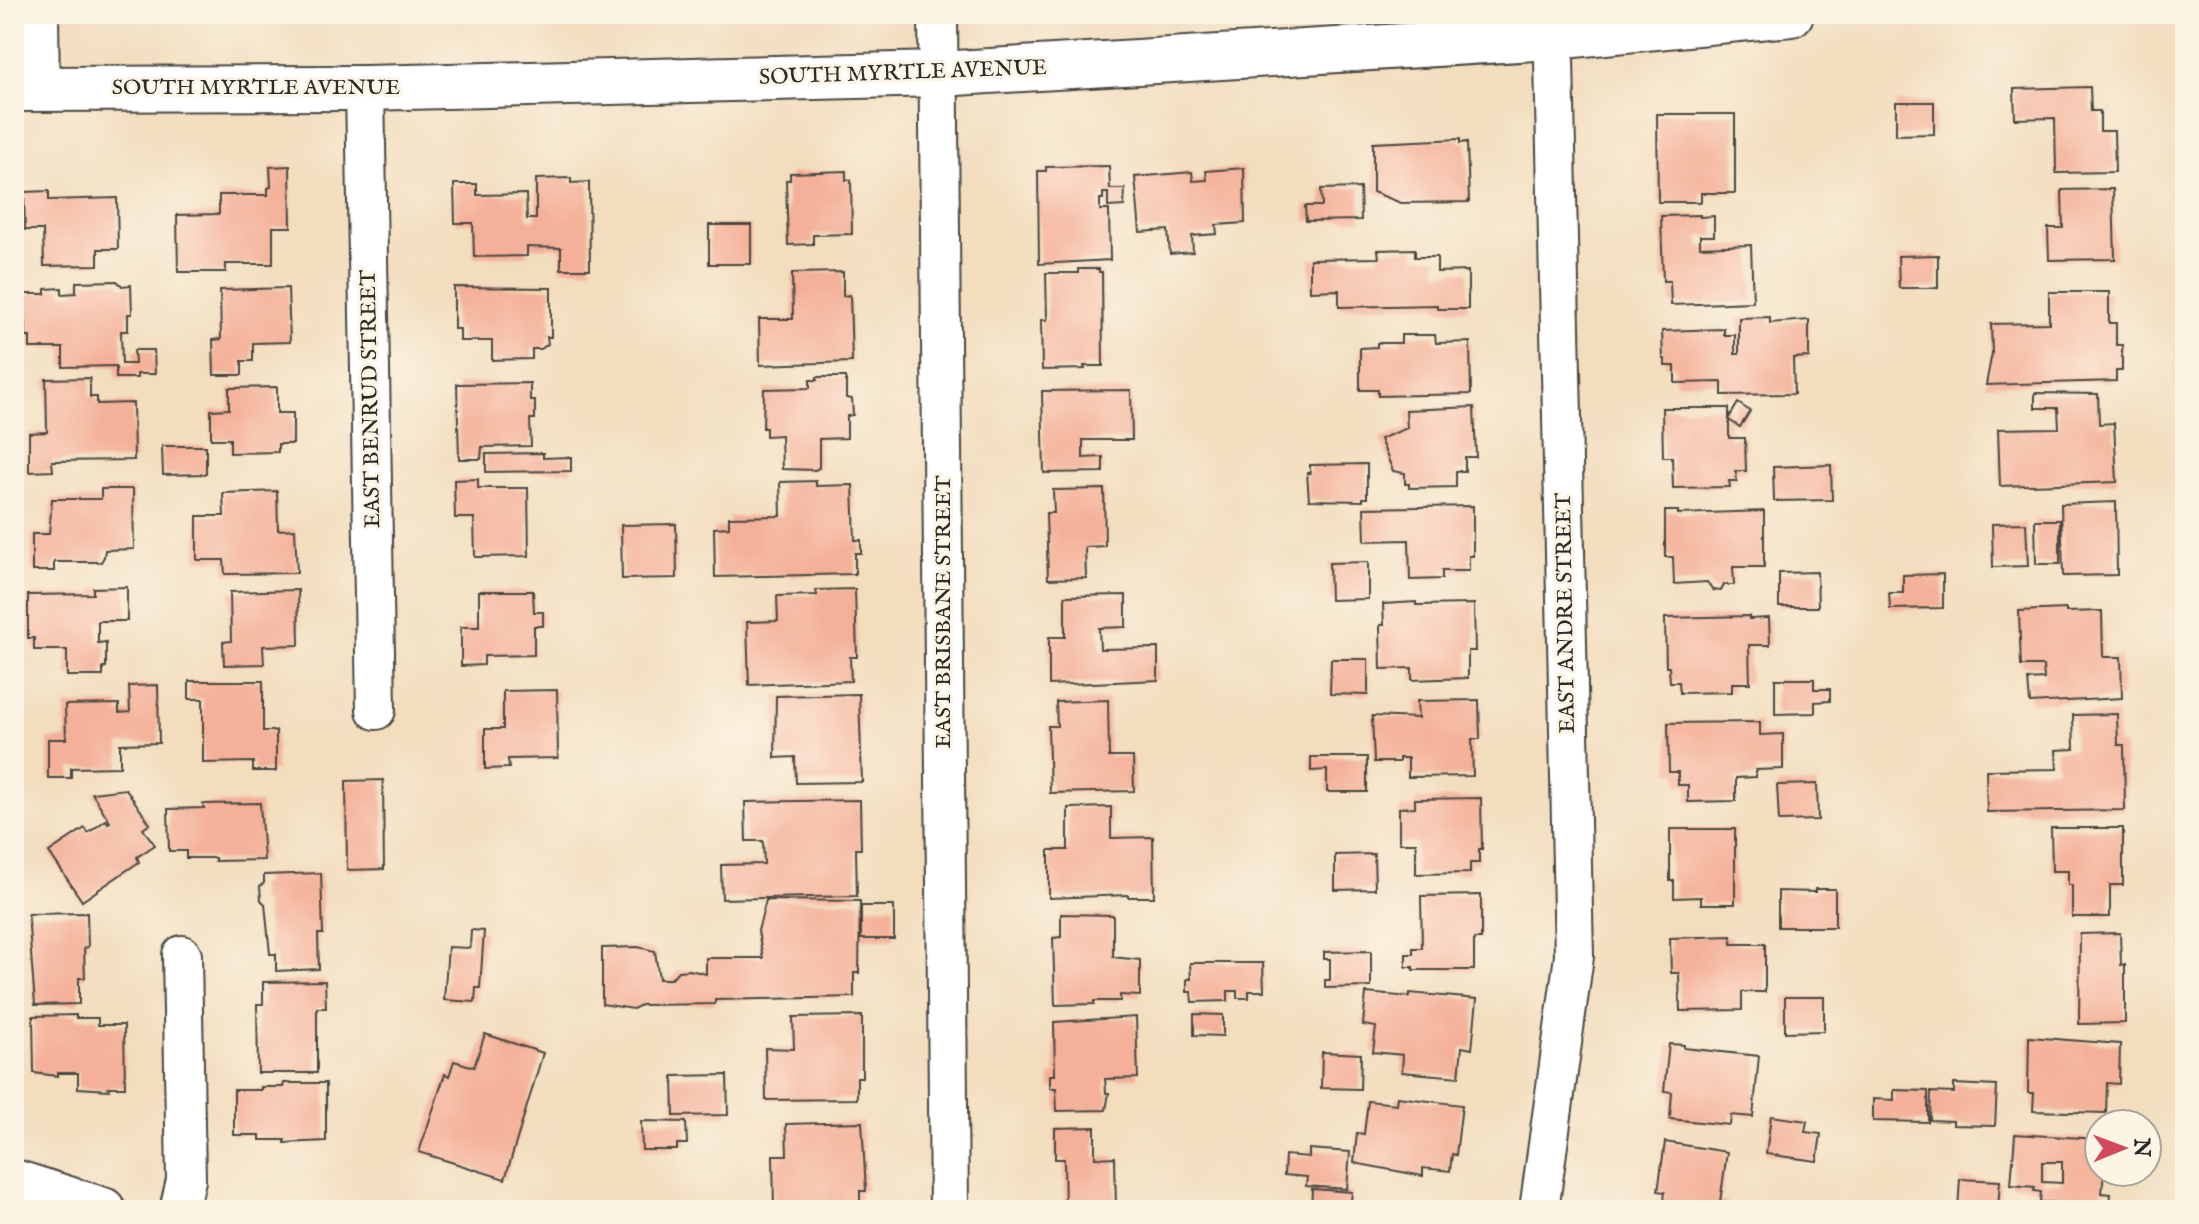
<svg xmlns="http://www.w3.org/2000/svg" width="2199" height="1224" font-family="'IM FELL English',serif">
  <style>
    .building { fill: #f4b098; fill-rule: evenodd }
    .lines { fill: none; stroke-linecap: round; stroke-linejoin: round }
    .street-casing { stroke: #494641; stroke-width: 42 }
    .secondary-casing { stroke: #494641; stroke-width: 48 }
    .street { stroke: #fff; stroke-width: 38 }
    .secondary { stroke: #fff; stroke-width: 44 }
    .labels { text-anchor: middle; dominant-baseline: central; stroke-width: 6; stroke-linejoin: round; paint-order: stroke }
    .street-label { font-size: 22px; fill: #2b2b2b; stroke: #fcf5e5 }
  </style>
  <rect width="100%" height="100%" fill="#fcf5e5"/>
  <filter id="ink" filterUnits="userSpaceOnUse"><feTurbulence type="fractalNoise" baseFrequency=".0125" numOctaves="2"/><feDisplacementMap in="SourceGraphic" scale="16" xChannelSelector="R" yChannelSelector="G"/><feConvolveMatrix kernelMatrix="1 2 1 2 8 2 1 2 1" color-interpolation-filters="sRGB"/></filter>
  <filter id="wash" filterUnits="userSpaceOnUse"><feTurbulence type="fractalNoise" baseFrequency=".006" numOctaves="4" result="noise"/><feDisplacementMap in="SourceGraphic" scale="32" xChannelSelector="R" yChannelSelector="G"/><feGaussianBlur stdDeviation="1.8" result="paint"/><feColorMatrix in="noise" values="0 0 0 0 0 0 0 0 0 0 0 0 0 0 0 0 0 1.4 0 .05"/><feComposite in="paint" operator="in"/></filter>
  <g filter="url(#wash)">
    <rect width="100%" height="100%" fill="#f2ddbd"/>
    <g id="blocks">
      <!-- building -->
      <g class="building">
        <path d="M2090 87 2091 111H2100V131H2114L2115 172 2056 173 2055 118 2015 119 2014 89Z"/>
        <path d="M1896 102H1934V134L1896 135Z"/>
        <path d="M1657 114H1735V193H1701V202H1658Z"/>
        <path d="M1460 139V143L1467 142 1469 202 1401 203 1373 192V143Z"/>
        <path d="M290 166 291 227H273V264H226V272H178L177 215 219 214V195H268V188L271 187 270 167Z"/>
        <path d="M1109 166 1110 189H1125L1124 206 1108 207V193H1103V199H1100V210H1109L1110 260 1039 264 1038 171H1046V167Z"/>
        <path d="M1244 168 1245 223 1216 225 1217 234 1192 236 1193 252 1170 254 1168 230 1140 232 1135 177 1192 172 1193 181 1207 180 1206 171Z"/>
        <path d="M846 171V180H851L852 234 813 235V244L788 245 786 180H790V173Z"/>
        <path d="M571 178V183L589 182 590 269H561V248L527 247V256L474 257 473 223H455L454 184H477V195L526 194 527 219H536V179Z"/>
        <path d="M1360 188 1361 220 1306 221 1305 206H1322L1321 189Z"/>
        <path d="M2113 189 2115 259 2049 260 2048 228H2063L2062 190Z"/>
        <path d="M49 191V200L117 198 118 249H98V265L44 266 43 230H25L24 192Z"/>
        <path d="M1700 215V217L1714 216V236H1700V247L1751 245 1753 302 1671 305 1670 281H1663L1661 216Z"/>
        <rect x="709" y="225" width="42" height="39"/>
        <path d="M1415 249V257H1437V272L1468 271V309H1437V305L1339 307V290L1310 291V259L1379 258 1378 250Z"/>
        <path d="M1938 255V288H1899L1898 256Z"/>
        <path d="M1078 269H1099V272H1102L1103 366H1084L1085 369 1042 370 1041 320H1047L1046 273H1078Z"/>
        <path d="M843 272V296L850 295 852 362 760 365 759 319H793L792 273Z"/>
        <path d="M117 281 122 286 131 285 132 314H128V331H121L122 364H135L134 350H154L155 374H137V378H116V366L63 367V348H30V337H26L24 294H45V289L62 288V294L76 293V282Z"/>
        <path d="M454 287 551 288V337H547L548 344 541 349H532V359L492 360V341H460V329H454Z"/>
        <path d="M288 288 290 342 253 343V361H242V375H214L213 340 221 339 220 290Z"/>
        <path d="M2049 292H2109V323H2116V345H2122V371H2116V381L1986 385 1992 353 1991 324 2049 323Z"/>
        <path d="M1770 317V323L1809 320V357L1793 358 1794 394 1722 395V382L1675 383V366H1665V359H1663L1662 331 1724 329V335H1735V354H1739V318Z"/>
        <path d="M1401 335H1435L1436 343 1470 342 1471 394 1378 396V390H1360V348L1377 347V343H1401Z"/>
        <path d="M817 377H846V398L852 399 853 415 847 416V438L819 439V468L815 470 782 469 781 435 766 436V428H763L764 389 810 388V380H817Z"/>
        <path d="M90 378V397H97V404L133 403 134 460 52 461 53 471 29 472V433L47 432 46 379Z"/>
        <path d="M530 383V401H535V419H530L531 446 482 447 481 459H459L457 384Z"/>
        <path d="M277 387V413H293V444H278V452L230 453V439H211V410L229 409V388Z"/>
        <path d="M1131 390 1132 440H1083V458L1103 457V472L1044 473 1042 391Z"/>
        <path d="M2035 393 2098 394 2099 424 2114 423 2117 482 2000 486 1998 429 2059 428 2058 408H2035Z"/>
        <path d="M1738 403 1750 411 1740 427 1729 420V438H1745L1746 471H1736L1737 481H1729L1730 487 1673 488 1672 457H1663L1662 408H1729V418Z"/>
        <path d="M1474 407 1476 457H1465V471H1456V487L1409 488V484H1405V473L1393 471 1380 439 1407 428 1406 410Z"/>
        <path d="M162 446H206V474L163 475Z"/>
        <path d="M543 453V458L571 457V471L486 472V454Z"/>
        <path d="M1367 464V498H1363V501L1309 500 1307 473H1310V465Z"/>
        <path d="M1831 465 1832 500 1774 501 1773 467Z"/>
        <path d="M478 479V488H528L529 556 475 557 474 518H455L454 480Z"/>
        <path d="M816 481V486L853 485 855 540H861V553H855V574L715 577 714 528 729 527V517L781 516 780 482Z"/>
        <path d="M101 489H133L134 549 105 550 104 557 101 562H54V571H32V534H49L52 499H101Z"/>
        <path d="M1104 489 1105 546 1085 547 1086 578 1048 579 1046 513H1054L1053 490Z"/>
        <path d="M277 491 278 530 295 529 297 573 225 574 224 560H197V516H224L223 493Z"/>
        <path d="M2116 502 2117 575 2063 576 2061 504Z"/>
        <path d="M1473 506V556H1469V571H1442V579L1410 580 1409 540 1365 541 1364 508Z"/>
        <path d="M1665 511H1678V514L1764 511V567H1733L1734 585H1724L1721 591 1713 590 1707 582 1674 584 1673 557H1665Z"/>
        <path d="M2035 520H2060V564H2036Z"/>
        <path d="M2026 523 2028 566 1993 567 1992 524Z"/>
        <path d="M676 524 677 578 622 579 621 525Z"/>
        <path d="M1368 562V599L1330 600 1329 563Z"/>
        <path d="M1817 572 1818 607H1779V573Z"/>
        <path d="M1943 574V608L1890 609 1889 593H1903V575Z"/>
        <path d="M127 587V621H98V643L106 642V667H103V676H67V650H34V638H28V595L93 594V588Z"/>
        <path d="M855 589 857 657H850L851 681 749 685 747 622 778 621 777 596 817 595 816 590Z"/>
        <path d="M298 590 299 645 263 646 264 664 224 665 223 642 231 641 230 592Z"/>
        <path d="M479 591H533L534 612H543V626H534V655L484 656V665L461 666V627H479Z"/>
        <path d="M1126 595V627L1099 628 1100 649 1158 648V680L1049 685V637H1065V596Z"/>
        <path d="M1416 602V605L1474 604 1475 651H1468V678L1412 680V668L1381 669 1380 625H1384L1383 604Z"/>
        <path d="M2066 609V612L2102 611 2103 657H2121L2122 698 2030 703 2028 680 2044 679 2043 666H2021L2019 611Z"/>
        <path d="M1749 616V619L1769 618 1770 645H1749L1750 683H1732V692L1680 693 1679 682H1670L1669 667H1666L1665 618Z"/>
        <path d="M1331 659H1368V695L1330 694Z"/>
        <path d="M1775 679H1814V689H1830V701L1815 702V713L1775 714Z"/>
        <path d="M189 681H263V731H276V771H253V762L203 763V699H189Z"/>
        <path d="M158 685 159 743 120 744V767L71 768V778H48V739H66L65 705 119 704V713L130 712 129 686Z"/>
        <path d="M557 690 558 758 508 759 509 768 485 769V729H503V691Z"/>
        <path d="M859 694 862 782 796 783 795 757 775 758 776 696Z"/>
        <path d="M1108 700 1109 757H1133L1134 791 1050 793 1048 726H1057L1056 702Z"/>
        <path d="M1479 700 1480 739H1472L1473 776 1408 777V758H1399V762H1374L1372 716 1418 718 1417 701Z"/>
        <path d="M2117 714 2118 745H2124L2125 810 1987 812 1986 770 2057 769 2056 750 2074 749 2073 715Z"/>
        <path d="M1760 722V735L1783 734V769L1756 770V777L1736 778V801L1688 802V785H1678V772H1669L1668 723Z"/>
        <path d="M1311 757H1367V792H1327V770L1311 771Z"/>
        <path d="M383 780 384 869 347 870 346 781Z"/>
        <path d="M1817 784 1818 820 1779 821 1777 785Z"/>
        <path d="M126 789 150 824 143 829 155 845 137 857 139 862 82 901 49 852 85 828 88 833 106 820 108 823 110 822 92 793Z"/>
        <path d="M1481 798 1482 849H1479V863H1470V873L1416 874V843H1399V808L1415 807V799Z"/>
        <path d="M860 800 861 849H856L857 896 722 899 721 865 764 864 763 841H746L745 802Z"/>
        <path d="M260 803 264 860 215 861V858H186V851H169L168 809 204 808 203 804Z"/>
        <path d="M1111 807V838L1153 837 1154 897H1128V895L1049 898V850H1068V808Z"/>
        <path d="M2051 828H2123V885H2110V917H2072V885H2068V871H2052Z"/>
        <path d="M1670 829H1735V904H1701V897L1674 898V881H1670Z"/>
        <path d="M1374 854 1375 889 1335 890V855Z"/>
        <path d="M321 873 323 934H318L319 969 276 971V954H270L265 904 261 900 260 886 264 883V875Z"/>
        <path d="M1815 889H1835V927H1778V891L1815 892Z"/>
        <path d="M1481 895V939H1474V970H1413V967H1406V954H1413V948H1422L1421 896Z"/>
        <path d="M766 900 860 901 859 973H854V997L715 1000V1004L641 1005 633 1009 602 1004V948L638 947 655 951 659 979H671L678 971 690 970 706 974V958H763L758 931Z"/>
        <rect x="861" y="906" width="33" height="33"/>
        <path d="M87 913 88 947 84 948 85 978H79V1004L35 1005 28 914Z"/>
        <path d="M1061 914 1113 915V957L1140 960V996L1120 995V1001H1094V1004L1055 1005 1053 938 1061 937Z"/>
        <path d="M471 930 484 931 480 988H476L475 1002 444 1000 448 947 470 948Z"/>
        <path d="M2120 933 2121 965 2125 964V1023L2079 1024 2080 934Z"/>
        <path d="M1731 936 1732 944H1765V992H1742V1010L1680 1011 1679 973H1671L1670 938Z"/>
        <path d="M1371 951V987L1325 988V980H1330V959H1324V952Z"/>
        <path d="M1190 963H1263L1264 991H1249V998H1237V991H1228V1001L1192 1002 1191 992H1187V979H1191Z"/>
        <path d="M325 981 326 1008H317V1073H258L257 1004H263V982Z"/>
        <path d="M1366 993 1410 997V993L1477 999 1472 1049 1462 1047 1459 1077 1402 1072 1403 1055 1373 1052 1376 1027 1363 1025Z"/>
        <path d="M1785 997H1824V1031L1785 1032Z"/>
        <path d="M1194 1014 1223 1015V1036L1194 1035Z"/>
        <path d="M76 1015V1018H98V1025H124L125 1087H108L109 1090 78 1088V1073H58V1076L34 1073 33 1016Z"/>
        <path d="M862 1016V1077H857V1099L766 1100 765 1048 794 1049 793 1017Z"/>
        <path d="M1136 1017 1138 1078 1105 1079 1106 1093H1109L1106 1110 1057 1111 1056 1088H1050V1075H1055L1054 1022Z"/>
        <path d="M485 1034 543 1053 505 1179 419 1152 445 1074 449 1076 454 1061 474 1067Z"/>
        <path d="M2029 1037 2120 1044 2119 1084 2107 1083 2106 1113 2033 1111 2034 1093H2028Z"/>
        <path d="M1669 1044 1684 1045V1048L1759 1056 1753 1117 1731 1115 1730 1125 1670 1119 1672 1092 1664 1091Z"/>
        <path d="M1322 1052 1361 1054 1360 1089 1321 1088Z"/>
        <path d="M727 1075 728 1115 674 1116 673 1076Z"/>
        <path d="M284 1083H326V1141L285 1143V1140H260V1135H234V1090H261V1087H283Z"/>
        <path d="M1954 1084 1997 1086 1995 1126 1953 1125V1121L1930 1120 1931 1092 1954 1093Z"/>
        <path d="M1894 1090 1928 1091V1122L1873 1121V1099L1894 1100Z"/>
        <path d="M1397 1097 1462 1105 1456 1155 1452 1154 1450 1171 1423 1168V1176L1354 1163 1357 1133 1364 1134 1368 1101 1396 1104Z"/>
        <path d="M1771 1116 1807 1121 1805 1132 1821 1134 1817 1161 1766 1154Z"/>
        <path d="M641 1121 686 1122 687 1144H677V1150H642Z"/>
        <path d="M862 1122 866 1191H860V1210H774L773 1155H787L786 1124Z"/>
        <path d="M1095 1127V1158L1115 1157 1116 1210H1065L1064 1159H1055V1128Z"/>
        <path d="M2015 1134 2099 1139V1172H2104L2102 1193 2111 1194 2110 1205 2040 1202 2041 1192 2034 1191 2035 1187 2011 1185ZM2042 1162H2062V1183L2042 1182Z"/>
        <path d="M1665 1142 1727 1152 1720 1202 1730 1204 1729 1210H1663L1665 1192 1658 1191Z"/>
        <path d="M1309 1149 1350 1152 1347 1189 1306 1186 1307 1177 1284 1175 1285 1155 1309 1157Z"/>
        <path d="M1960 1179 2000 1181 1998 1210H1958Z"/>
        <path d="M1312 1189 1352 1192 1350 1210H1311Z"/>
      </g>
    </g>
  </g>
  <g filter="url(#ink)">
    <use href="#blocks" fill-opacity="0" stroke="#494641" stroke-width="2"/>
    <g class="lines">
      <!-- street casing -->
      <g class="street-casing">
        <g id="street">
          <path d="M39 14 40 89"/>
          <path d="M938 14 949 1210"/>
          <path d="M365 88 376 710"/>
          <path d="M179 1210 186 1180 182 955"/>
          <path d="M1539 1210 1574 956 1553 14"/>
        </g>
      </g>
      <!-- secondary casing -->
      <g class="secondary-casing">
        <g id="secondary">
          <path d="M14 89 365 88 939 74 1553 37 1791 14"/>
          <path d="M14 1182 103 1210"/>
        </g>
      </g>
      <!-- street -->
      <use href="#street" class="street"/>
      <!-- secondary -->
      <use href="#secondary" class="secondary"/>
    </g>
  </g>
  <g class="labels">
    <!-- street labels -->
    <g class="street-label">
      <text transform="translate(903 73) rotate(-2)">SOUTH MYRTLE AVENUE</text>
      <text x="256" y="88">SOUTH MYRTLE AVENUE</text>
      <text transform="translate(371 399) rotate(-91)">EAST BENRUD STREET</text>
      <text transform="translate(944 612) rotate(-90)">EAST BRISBANE STREET</text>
      <text transform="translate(1566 613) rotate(-91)">EAST ANDRE STREET</text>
    </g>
  </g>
  <!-- margin -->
  <rect width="2199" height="1224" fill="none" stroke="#fcf5e5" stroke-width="48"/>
  <!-- north arrow -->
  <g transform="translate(2123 1148) rotate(89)"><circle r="38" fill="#fcf5e5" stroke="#a8a49b" stroke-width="2"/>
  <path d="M0-6L14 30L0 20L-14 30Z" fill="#d1495b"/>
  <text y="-12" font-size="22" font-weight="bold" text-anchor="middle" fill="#2b2b2b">N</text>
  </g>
</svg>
